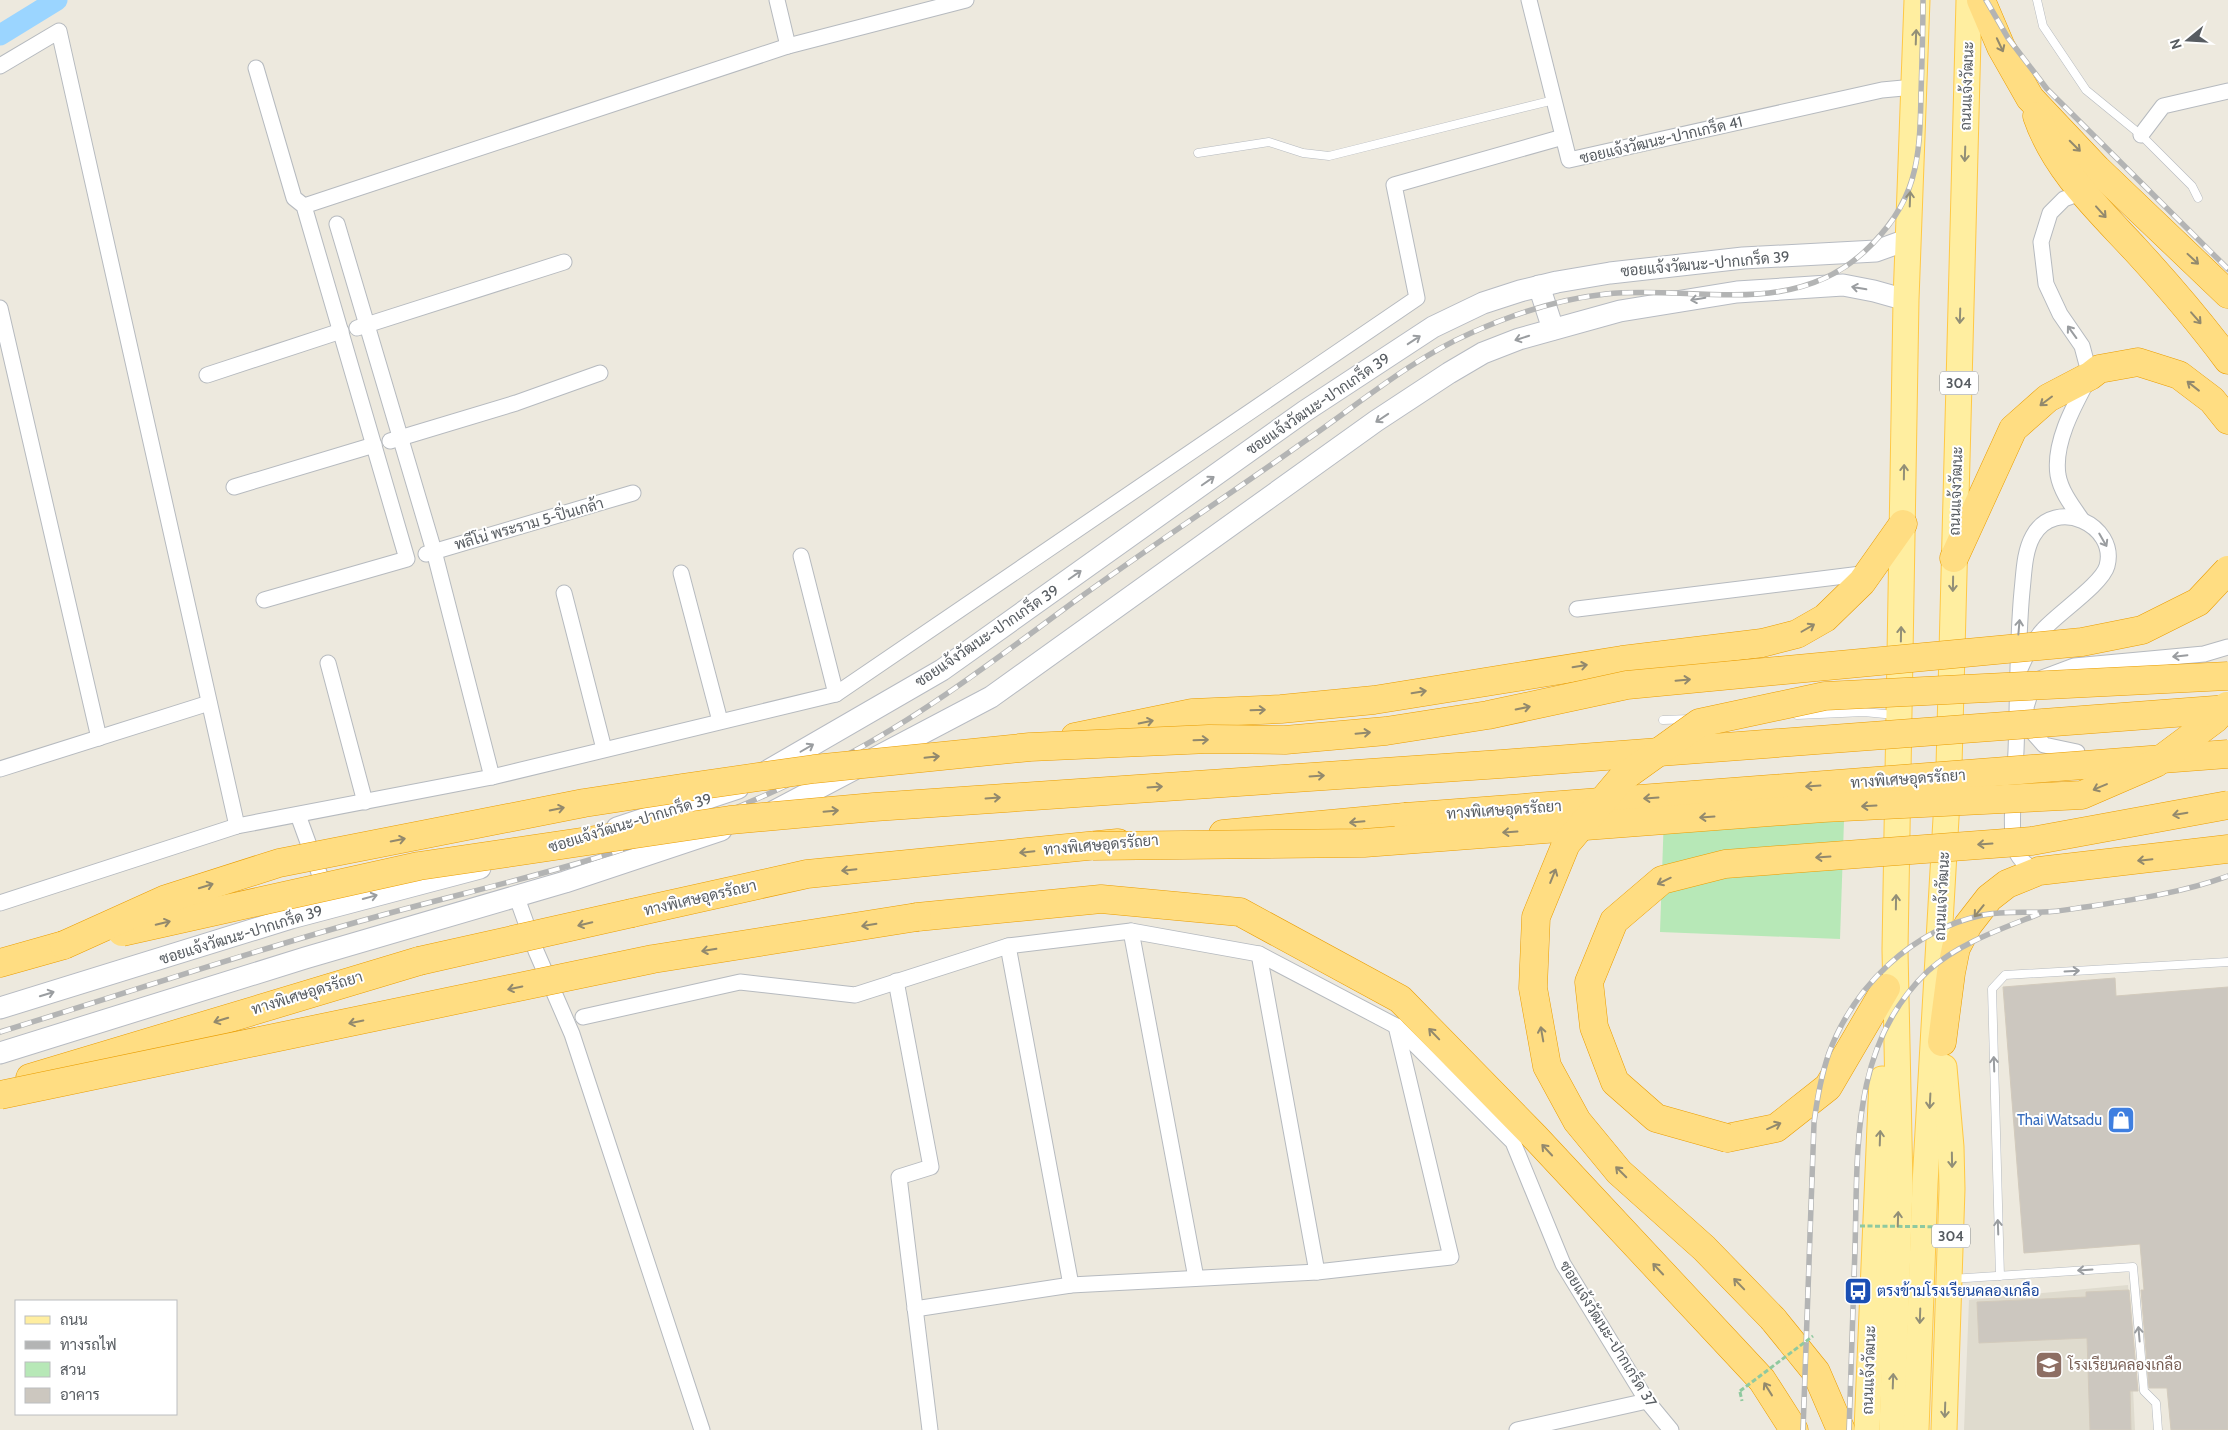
<svg xmlns="http://www.w3.org/2000/svg" width="2228" height="1430" font-family="Cabin,Sarabun,sans-serif">
  <style>
    .education { fill: #dfdbce }
    .green { fill: #b7e8b7 }
    .lines { fill: none; stroke-linecap: round; stroke-linejoin: round }
    .canal { stroke: #9bd5ff; stroke-width: 21 }
    .building { fill: #ccc7bf; stroke: #d2cabc }
    .lane-casing { stroke: #b6babf; stroke-width: 9 }
    .street-casing { stroke: #b6babf; stroke-width: 17 }
    .secondary-casing { stroke: #b7bbc2; stroke-width: 23 }
    .primary-casing { stroke: #ffc844; stroke-width: 27 }
    .highway-casing { stroke: #ea9d00; stroke-width: 29 }
    .path { stroke: #8fc99f; stroke-width: 3; stroke-dasharray: 5 2.5; stroke-linecap: butt }
    .lane { stroke: #fff; stroke-width: 8 }
    .street { stroke: #fff; stroke-width: 15 }
    .secondary { stroke: #fff; stroke-width: 21 }
    .primary { stroke: #ffeea0; stroke-width: 25 }
    .highway { stroke: #ffdd82; stroke-width: 28 }
    .rail-casing { stroke: #b3b4b4; stroke-width: 5.5 }
    .rail { stroke: #fff; stroke-width: 4; stroke-dasharray: 11; stroke-linecap: butt }
    .highway-bridge-casing { stroke: #ea9d00; stroke-width: 29; stroke-linecap: butt }
    .path-bridge { stroke: #8fc99f; stroke-width: 3; stroke-dasharray: 5 2.5; stroke-linecap: butt }
    .highway-bridge { stroke: #ffdd82; stroke-width: 28 }
    .oneway { stroke: #928f77 }
    .oneway2 { stroke: #92896d }
    .oneway3 { stroke: #9a9da0 }
    .labels { text-anchor: middle; dominant-baseline: central; stroke-width: 4; stroke-linejoin: round; paint-order: stroke }
    .shield { fill: #fff; stroke: #898d90; stroke-width: 1 }
    .shield-label { font-size: 14px; font-weight: bold; fill: #575c61 }
    .street-label { font-size: 15px; fill: #575c61; stroke: #fff }
    .shop-label { font-size: 15px; fill: #366cbe; stroke: #fff; text-anchor: end }
    .transit-label { font-size: 15px; fill: #164399; stroke: #fff; text-anchor: start }
    .education-label { font-size: 15px; fill: #785e54; stroke: #fff; text-anchor: start }
  </style>
  <rect width="100%" height="100%" fill="#ede9de"/>
  <!-- education -->
  <path class="education" d="M2128 1285 2135 1430H1964L1969 1300Z"/>
  <!-- green -->
  <path class="green" d="M1665 785 1845 791 1840 939 1660 932Z"/>
  <g class="lines">
    <!-- canal -->
    <path class="canal" d="M0 35 57 0"/>
  </g>
  <!-- building -->
  <g class="building">
    <path d="M2115 978 2116 996 2228 987V1430H2171L2167 1388H2149L2141 1290H2144L2140 1244 2024 1253 2003 987Z"/>
    <path d="M2129 1290 2138 1391H2130L2131 1430H2090L2087 1338 1979 1343 1977 1302 2086 1297V1292Z"/>
  </g>
  <g class="lines">
    <!-- lane casing -->
    <g class="lane-casing">
      <g id="lane">
        <path d="M2037 0 2043 26 2086 90 2141 135 2192 186 2198 198"/>
        <path d="M1198 153 1269 142 1303 153 1329 156 1554 100"/>
        <path d="M1797 715 1864 712 1895 715"/>
        <path d="M1663 720 1690 719"/>
        <path d="M2000 1276 1992 989 2005 975 2228 962"/>
        <path d="M1951 1279 2133 1267 2144 1391 2156 1403 2158 1430"/>
      </g>
    </g>
    <!-- street casing -->
    <g class="street-casing">
      <g id="street">
        <path d="M777 0 788 46"/>
        <path d="M1529 0 1569 160 1882 90 1914 87"/>
        <path d="M0 66 59 31 237 826"/>
        <path d="M256 68 294 198 304 206 407 559 264 600"/>
        <path d="M2141 135 2163 106 2228 91"/>
        <path d="M304 206 788 46 966 0"/>
        <path d="M337 224 434 551 492 777"/>
        <path d="M0 308 99 738"/>
        <path d="M357 328 564 262"/>
        <path d="M207 375 341 331"/>
        <path d="M390 441 516 403 600 373"/>
        <path d="M234 487 374 445"/>
        <path d="M2082 520C2073 507 2061 492 2058 475 2053 442 2075 404 2090 376L2082 346 2060 314 2046 284 2041 242 2050 213 2064 199 2083 192"/>
        <path d="M426 554 633 493"/>
        <path d="M801 556 836 694"/>
        <path d="M681 573 720 721"/>
        <path d="M564 593 604 749"/>
        <path d="M1577 609 1869 573"/>
        <path d="M328 663 365 802"/>
        <path d="M2017 676C2024 660 2031 643 2043 630 2058 613 2102 584 2107 566 2118 525 2055 496 2033 536 2024 552 2024 573 2022 591 2017 644 2018 697 2016 751 2015 771 2009 833 2015 849 2020 861 2027 866 2039 871"/>
        <path d="M2077 752 2044 745 2028 727 2026 707 2034 681 2074 666 2204 654 2228 647"/>
        <path d="M0 769 209 703"/>
        <path d="M298 815 326 892"/>
        <path d="M516 895 536 951 572 1034 702 1430"/>
        <path d="M0 903 237 826 492 777 836 694 1417 298 1394 185 1563 137"/>
        <path d="M1131 931 1196 1278"/>
        <path d="M1008 946 1071 1285"/>
        <path d="M1259 954 1317 1272"/>
        <path d="M896 981 931 1167 899 1177 930 1430"/>
        <path d="M583 1017 740 982 855 995 1008 946 1131 931 1259 954 1396 1026 1513 1142 1563 1264 1647 1401 1671 1430"/>
        <path d="M915 1309 1071 1285 1317 1272 1451 1257 1396 1026"/>
        <path d="M1517 1430 1647 1401"/>
      </g>
    </g>
    <!-- secondary casing -->
    <g class="secondary-casing">
      <g id="secondary">
        <path d="M1539 286 1553 329"/>
        <path d="M764 773 942 670 1305 411 1433 327 1483 303 1520 291 1557 282 1610 273 1743 258 1876 251 1909 239"/>
        <path d="M769 814 991 697 1376 421 1449 373 1483 353 1519 339 1620 311 1737 292 1843 285 1874 291 1906 300"/>
        <path d="M617 828 738 788"/>
        <path d="M0 1008 291 918 480 868"/>
        <path d="M0 1053 305 958 565 882 721 830"/>
      </g>
    </g>
    <!-- primary casing -->
    <g class="primary-casing">
      <g id="primary">
        <path d="M1867 1430 1882 1079"/>
        <path d="M1892 1430 1900 1186 1895 950 1906 300 1917 0"/>
        <path d="M1916 1430 1925 1184 1949 766 1969 0"/>
        <path d="M1944 1430 1952 1189 1951 1147 1944 1067"/>
      </g>
    </g>
    <!-- highway casing -->
    <g class="highway-casing">
      <g id="highway">
        <path d="M1981 0 2001 47 2030 98 2097 169 2228 294"/>
        <path d="M2037 116C2055 169 2097 208 2135 249 2168 285 2199 321 2228 360"/>
        <path d="M1954 558 2013 429 2048 398 2090 376 2099 369 2138 362 2179 375 2212 400 2228 420"/>
        <path d="M1075 737 1192 713 1281 709 1374 700 1622 660 1762 643 1797 634 1825 618 1862 582 1903 524"/>
        <path d="M1223 834 1405 817"/>
        <path d="M632 913 807 874 1118 843"/>
        <path d="M917 917 1101 899 1240 912 1400 999 1535 1137 1762 1380 1794 1430"/>
        <path d="M0 963 64 945"/>
        <path d="M1942 1042 1951 973 1956 948 1968 925 1989 898 2007 884 2039 871 2228 849"/>
        <path d="M30 1078 419 961"/>
        <path d="M1727 1138 1776 1128 1828 1087 1886 988"/>
        <path d="M1773 1319 1816 1372 1841 1430"/>
      </g>
    </g>
    <!-- path -->
    <path class="path" d="M1740 1392 1742 1401"/>
    <!-- lane -->
    <use href="#lane" class="lane"/>
    <!-- street -->
    <use href="#street" class="street"/>
    <!-- secondary -->
    <use href="#secondary" class="secondary"/>
    <!-- primary -->
    <use href="#primary" class="primary"/>
    <!-- highway -->
    <use href="#highway" class="highway"/>
    <!-- rail casing -->
    <g class="rail-casing">
      <g id="rail">
        <path d="M1986 0 2008 38 2047 89 2228 269"/>
        <path d="M0 1032C123 994 245 953 368 919 432 901 497 886 561 868 658 841 754 805 843 757 925 714 1000 656 1075 601 1151 546 1229 495 1305 441 1360 403 1410 360 1471 333 1513 314 1560 299 1606 294 1693 285 1791 319 1864 252 1917 203 1920 161 1921 93 1922 62 1923 31 1923 0"/>
        <path d="M1803 1430 1814 1123C1817 1099 1821 1076 1829 1053 1854 986 1912 930 1983 915 2003 911 2023 913 2043 912 2059 912 2076 908 2092 906 2138 899 2184 892 2228 876"/>
        <path d="M1849 1430C1851 1369 1853 1309 1855 1248 1858 1150 1850 1045 1928 971 1959 943 2001 929 2039 914"/>
      </g>
    </g>
    <!-- rail -->
    <use href="#rail" class="rail"/>
    <!-- highway-bridge casing -->
    <g class="highway-bridge-casing">
      <g id="highway-bridge">
        <path d="M1405 817 2228 754"/>
        <path d="M1093 846 1364 843 1823 808 2082 795 2156 763 2215 719 2227 706"/>
        <path d="M122 932 419 866 730 820 874 807 1501 764 2228 709"/>
        <path d="M64 945 166 899 279 863 584 803 682 788 814 769 1030 747 1209 739 1285 740 1386 731 1488 715 1627 685 2082 642 2142 630 2198 602 2228 570"/>
        <path d="M419 961 632 913"/>
        <path d="M0 1095 653 959 917 917"/>
        <path d="M1727 1138 1656 1118 1615 1082 1594 1027 1589 982 1614 921 1662 880 1725 864 2032 841 2228 805"/>
        <path d="M1773 1319 1704 1248 1619 1172 1577 1121 1547 1066 1533 988 1536 917 1566 844 1621 779 1699 723 1825 696 2228 676"/>
      </g>
    </g>
    <!-- path-bridge -->
    <g class="path-bridge">
      <path d="M1860 1226 1966 1227"/>
      <path d="M1740 1391 1813 1336"/>
    </g>
    <!-- highway-bridge -->
    <use href="#highway-bridge" class="highway-bridge"/>
  </g>
  <!-- one-way arrows -->
  <defs><path id="oneway-shaft" d="M-6 0H5M1.5-3L5.5 0L1.5 3" fill="none" stroke-width="1.6" stroke-linecap="round" stroke-linejoin="round" transform="scale(1.25)"/></defs>
  <g class="oneway">
    <use href="#oneway-shaft" transform="translate(1916 37) rotate(-88)"/>
    <use href="#oneway-shaft" transform="translate(1965 154) rotate(92)"/>
    <use href="#oneway-shaft" transform="translate(1910 199) rotate(-88)"/>
    <use href="#oneway-shaft" transform="translate(1960 316) rotate(92)"/>
    <use href="#oneway-shaft" transform="translate(1904 472) rotate(-89)"/>
    <use href="#oneway-shaft" transform="translate(1953 584) rotate(91)"/>
    <use href="#oneway-shaft" transform="translate(1901 634) rotate(-89)"/>
    <use href="#oneway-shaft" transform="translate(1896 902) rotate(-89)"/>
    <use href="#oneway-shaft" transform="translate(1930 1101) rotate(93)"/>
    <use href="#oneway-shaft" transform="translate(1880 1138) rotate(-88)"/>
    <use href="#oneway-shaft" transform="translate(1952 1160) rotate(89)"/>
    <use href="#oneway-shaft" transform="translate(1898 1219) rotate(-88)"/>
    <use href="#oneway-shaft" transform="translate(1920 1316) rotate(92)"/>
    <use href="#oneway-shaft" transform="translate(1893 1381) rotate(-88)"/>
    <use href="#oneway-shaft" transform="translate(1945 1410) rotate(92)"/>
  </g>
  <g class="oneway2">
    <use href="#oneway-shaft" transform="translate(2000 45) rotate(65)"/>
    <use href="#oneway-shaft" transform="translate(2075 146) rotate(45)"/>
    <use href="#oneway-shaft" transform="translate(2101 212) rotate(48)"/>
    <use href="#oneway-shaft" transform="translate(2193 259) rotate(43)"/>
    <use href="#oneway-shaft" transform="translate(2196 318) rotate(49)"/>
    <use href="#oneway-shaft" transform="translate(2193 386) rotate(-142)"/>
    <use href="#oneway-shaft" transform="translate(2046 401) rotate(143)"/>
    <use href="#oneway-shaft" transform="translate(1808 628) rotate(-30)"/>
    <use href="#oneway-shaft" transform="translate(1580 666) rotate(-9)"/>
    <use href="#oneway-shaft" transform="translate(1683 680) rotate(-5)"/>
    <use href="#oneway-shaft" transform="translate(1419 692) rotate(-9)"/>
    <use href="#oneway-shaft" transform="translate(1523 708) rotate(-12)"/>
    <use href="#oneway-shaft" transform="translate(1258 710) rotate(-2)"/>
    <use href="#oneway-shaft" transform="translate(1146 722) rotate(-12)"/>
    <use href="#oneway-shaft" transform="translate(1363 733) rotate(-5)"/>
    <use href="#oneway-shaft" transform="translate(1201 740) rotate(-2)"/>
    <use href="#oneway-shaft" transform="translate(932 757) rotate(-6)"/>
    <use href="#oneway-shaft" transform="translate(1317 776) rotate(-4)"/>
    <use href="#oneway-shaft" transform="translate(1813 786) rotate(176)"/>
    <use href="#oneway-shaft" transform="translate(1155 787) rotate(-4)"/>
    <use href="#oneway-shaft" transform="translate(2100 787) rotate(157)"/>
    <use href="#oneway-shaft" transform="translate(993 798) rotate(-4)"/>
    <use href="#oneway-shaft" transform="translate(1651 798) rotate(176)"/>
    <use href="#oneway-shaft" transform="translate(1869 806) rotate(177)"/>
    <use href="#oneway-shaft" transform="translate(557 809) rotate(-11)"/>
    <use href="#oneway-shaft" transform="translate(831 811) rotate(-5)"/>
    <use href="#oneway-shaft" transform="translate(2180 814) rotate(170)"/>
    <use href="#oneway-shaft" transform="translate(1707 817) rotate(176)"/>
    <use href="#oneway-shaft" transform="translate(1357 822) rotate(175)"/>
    <use href="#oneway-shaft" transform="translate(1510 832) rotate(176)"/>
    <use href="#oneway-shaft" transform="translate(398 840) rotate(-11)"/>
    <use href="#oneway-shaft" transform="translate(1985 844) rotate(176)"/>
    <use href="#oneway-shaft" transform="translate(1027 852) rotate(174)"/>
    <use href="#oneway-shaft" transform="translate(1823 857) rotate(176)"/>
    <use href="#oneway-shaft" transform="translate(2145 860) rotate(174)"/>
    <use href="#oneway-shaft" transform="translate(849 870) rotate(174)"/>
    <use href="#oneway-shaft" transform="translate(1553 876) rotate(-68)"/>
    <use href="#oneway-shaft" transform="translate(1664 881) rotate(154)"/>
    <use href="#oneway-shaft" transform="translate(206 886) rotate(-17)"/>
    <use href="#oneway-shaft" transform="translate(1979 911) rotate(129)"/>
    <use href="#oneway-shaft" transform="translate(163 923) rotate(-13)"/>
    <use href="#oneway-shaft" transform="translate(585 924) rotate(167)"/>
    <use href="#oneway-shaft" transform="translate(869 925) rotate(171)"/>
    <use href="#oneway-shaft" transform="translate(709 950) rotate(171)"/>
    <use href="#oneway-shaft" transform="translate(515 988) rotate(168)"/>
    <use href="#oneway-shaft" transform="translate(221 1020) rotate(163)"/>
    <use href="#oneway-shaft" transform="translate(356 1022) rotate(168)"/>
    <use href="#oneway-shaft" transform="translate(1434 1034) rotate(-134)"/>
    <use href="#oneway-shaft" transform="translate(1542 1034) rotate(-100)"/>
    <use href="#oneway-shaft" transform="translate(1774 1126) rotate(-24)"/>
    <use href="#oneway-shaft" transform="translate(1547 1150) rotate(-133)"/>
    <use href="#oneway-shaft" transform="translate(1621 1172) rotate(-135)"/>
    <use href="#oneway-shaft" transform="translate(1658 1269) rotate(-133)"/>
    <use href="#oneway-shaft" transform="translate(1739 1284) rotate(-134)"/>
    <use href="#oneway-shaft" transform="translate(1768 1389) rotate(-122)"/>
  </g>
  <g class="oneway3">
    <use href="#oneway-shaft" transform="translate(1859 288) rotate(-170)"/>
    <use href="#oneway-shaft" transform="translate(1698 299) rotate(170)"/>
    <use href="#oneway-shaft" transform="translate(2072 332) rotate(-126)"/>
    <use href="#oneway-shaft" transform="translate(1522 338) rotate(162)"/>
    <use href="#oneway-shaft" transform="translate(1414 340) rotate(-33)"/>
    <use href="#oneway-shaft" transform="translate(1382 418) rotate(146)"/>
    <use href="#oneway-shaft" transform="translate(1208 481) rotate(-35)"/>
    <use href="#oneway-shaft" transform="translate(2103 540) rotate(60)"/>
    <use href="#oneway-shaft" transform="translate(1075 575) rotate(-35)"/>
    <use href="#oneway-shaft" transform="translate(2019 627) rotate(-85)"/>
    <use href="#oneway-shaft" transform="translate(2180 656) rotate(174)"/>
    <use href="#oneway-shaft" transform="translate(807 748) rotate(-30)"/>
    <use href="#oneway-shaft" transform="translate(370 897) rotate(-15)"/>
    <use href="#oneway-shaft" transform="translate(2072 971) rotate(-3)"/>
    <use href="#oneway-shaft" transform="translate(47 994) rotate(-17)"/>
    <use href="#oneway-shaft" transform="translate(1994 1064) rotate(-92)"/>
    <use href="#oneway-shaft" transform="translate(1998 1227) rotate(-92)"/>
    <use href="#oneway-shaft" transform="translate(2085 1270) rotate(176)"/>
    <use href="#oneway-shaft" transform="translate(2139 1334) rotate(-95)"/>
  </g>
  <!-- icons -->
  <defs>
    <g id="shop-square" transform="scale(1.4375)"><rect x="-9" y="-9" width="18" height="18" rx="4" fill="#3f7fe0" stroke="#fff"/><path d="M-5-2.5h2.3a2.7 3.5 0 0 1 5.4 0H5L5.5 6h-11ZM-1.5-2.5h3a1.5 2.3 0 0 0-3 0Z" fill="#fff"/></g>
    <g id="bus-square" transform="scale(1.4375)"><rect x="-9" y="-9" width="18" height="18" rx="4" fill="#1a4fb4" stroke="#fff"/><path d="M-5-6H5V4H4V6H2V4H-2V6H-4V4H-5ZM-3.5-4V0h7V-4ZM-3.5 1.2v1.5H-2V1.2ZM2 1.2v1.5H3.5V1.2Z" fill="#fff"/></g>
    <g id="school-square" transform="scale(1.4375)"><rect x="-9" y="-9" width="18" height="18" rx="4" fill="#8d6e63" stroke="#fff"/><path d="M0-5L7-2L0 1L-7-2ZM-4 1L0 2.5L4 1V4Q0 6-4 4Z" fill="#fff"/></g>
  </defs>
  <g fill-rule="evenodd">
    <use href="#shop-square" x="2121" y="1120"/>
    <use href="#bus-square" x="1858" y="1291"/>
    <use href="#school-square" x="2049" y="1365"/>
  </g>
  <g class="labels">
    <!-- shield labels -->
    <g class="shield">
      <rect x="1940" y="371.5" width="38" height="23" rx="4"/>
      <rect x="1932" y="1224.5" width="38" height="23" rx="4"/>
    </g>
    <g class="shield-label">
      <text x="1959" y="383">304</text>
      <text x="1951" y="1236">304</text>
    </g>
    <!-- street labels -->
    <g class="street-label">
      <text transform="translate(1967 86) rotate(-88)">ถนนแจ้งวัฒนะ</text>
      <text transform="translate(1661 140) rotate(-13)">ซอยแจ้งวัฒนะ-ปากเกร็ด 41</text>
      <text transform="translate(1705 264) rotate(-5)">ซอยแจ้งวัฒนะ-ปากเกร็ด 39</text>
      <text transform="translate(1318 404) rotate(-34)">ซอยแจ้งวัฒนะ-ปากเกร็ด 39</text>
      <text transform="translate(1956 491) rotate(-88)">ถนนแจ้งวัฒนะ</text>
      <text transform="translate(529 524) rotate(-16)">พลีโน่ พระราม 5-ปิ่นเกล้า</text>
      <text transform="translate(987 636) rotate(-34)">ซอยแจ้งวัฒนะ-ปากเกร็ด 39</text>
      <text transform="translate(1908 779) rotate(-4)">ทางพิเศษอุดรรัถยา</text>
      <text transform="translate(1504 810) rotate(-4)">ทางพิเศษอุดรรัถยา</text>
      <text transform="translate(630 823) rotate(-17)">ซอยแจ้งวัฒนะ-ปากเกร็ด 39</text>
      <text transform="translate(1101 845) rotate(-5)">ทางพิเศษอุดรรัถยา</text>
      <text transform="translate(1942 896) rotate(-87)">ถนนแจ้งวัฒนะ</text>
      <text transform="translate(700 898) rotate(-13)">ทางพิเศษอุดรรัถยา</text>
      <text transform="translate(241 935) rotate(-17)">ซอยแจ้งวัฒนะ-ปากเกร็ด 39</text>
      <text transform="translate(307 993) rotate(-17)">ทางพิเศษอุดรรัถยา</text>
      <text transform="translate(1608 1334) rotate(58)">ซอยแจ้งวัฒนะ-ปากเกร็ด 37</text>
      <text transform="translate(1869 1370) rotate(-88)">ถนนแจ้งวัฒนะ</text>
    </g>
    <!-- shop labels -->
    <g class="shop-label">
      <text x="2102" y="1120">Thai Watsadu</text>
    </g>
    <!-- transit labels -->
    <g class="transit-label">
      <text x="1877" y="1291">ตรงข้ามโรงเรียนคลองเกลือ</text>
    </g>
    <!-- education labels -->
    <g class="education-label">
      <text x="2068" y="1365">โรงเรียนคลองเกลือ</text>
    </g>
  </g>
  <!-- legend -->
  <rect x="15" y="1300" width="162" height="115" fill="#ffffff" stroke="#bcbec0"/>
  <rect x="25" y="1316" width="25" height="8" fill="#ffeea0" stroke="#bcbec0"/>
  <text x="60" y="1325" font-size="15" fill="#575c61">ถนน</text>
  <rect x="25" y="1341" width="25" height="8" fill="#b3b4b4" stroke="#bcbec0"/>
  <text x="60" y="1350" font-size="15" fill="#575c61">ทางรถไฟ</text>
  <rect x="25" y="1362" width="25" height="15" fill="#b7e8b7" stroke="#bcbec0"/>
  <text x="60" y="1375" font-size="15" fill="#575c61">สวน</text>
  <rect x="25" y="1388" width="25" height="15" fill="#ccc7bf" stroke="#bcbec0"/>
  <text x="60" y="1400" font-size="15" fill="#575c61">อาคาร</text>
  <!-- north arrow -->
  <g transform="translate(2188 40) rotate(252)" stroke="#ffffff" stroke-width="4" paint-order="stroke">
  <path d="M0-4L9 19L0 12L-9 19Z" fill="#575c61"/>
  <text y="-8" font-size="14" font-weight="bold" text-anchor="middle" fill="#575c61">N</text>
  </g>
</svg>
